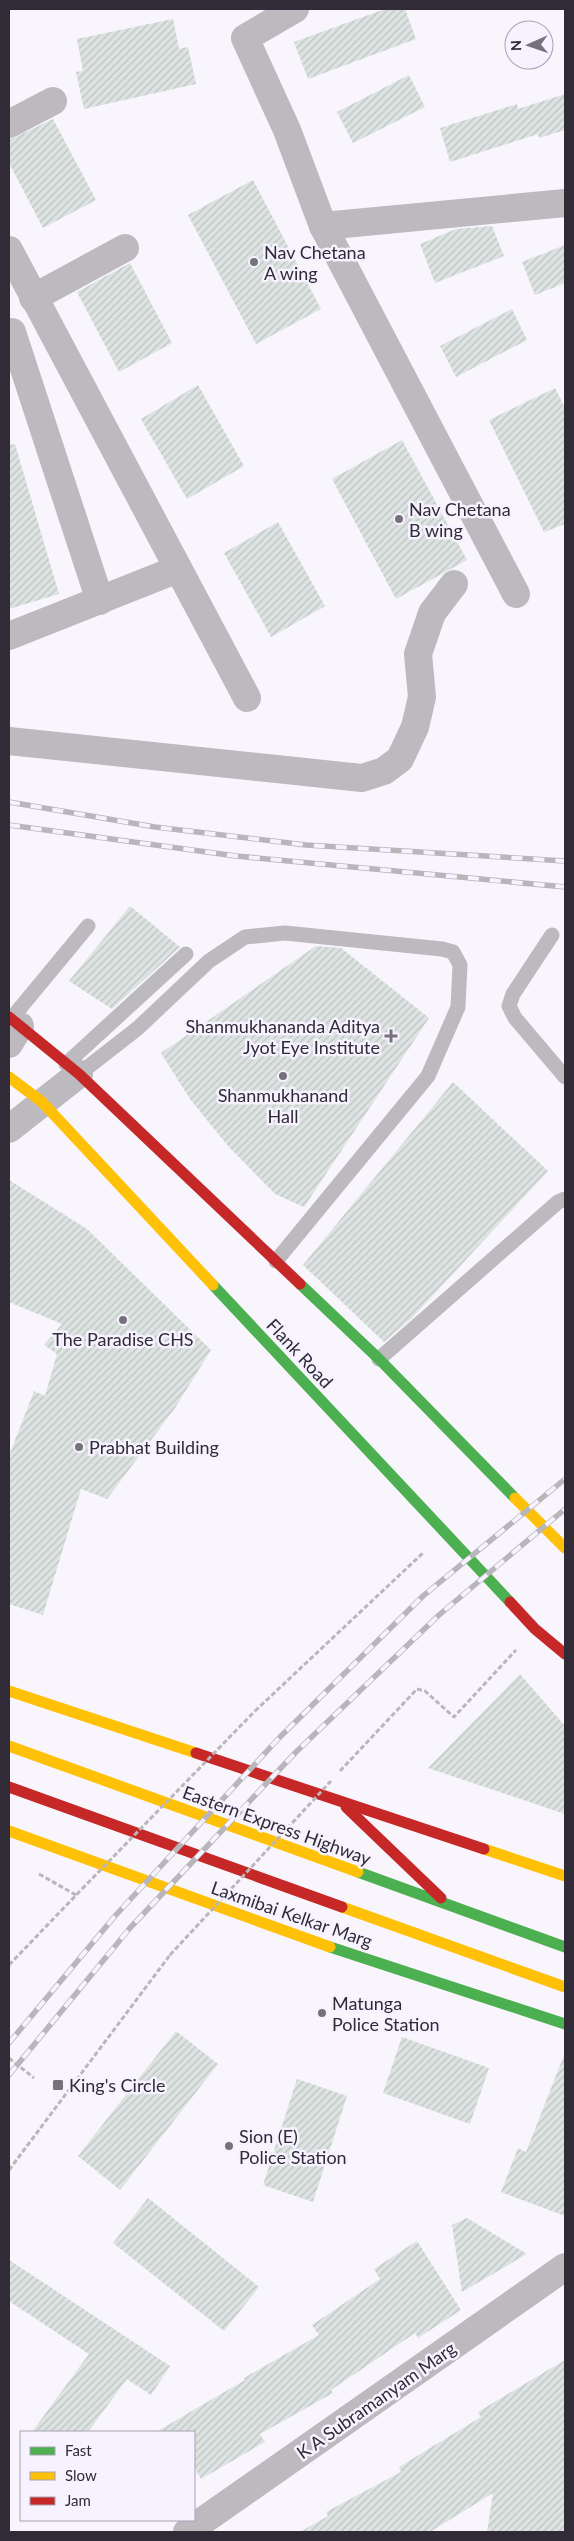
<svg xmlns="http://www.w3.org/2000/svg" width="574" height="2541" font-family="Lato,sans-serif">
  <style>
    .building { fill: url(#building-hatch) }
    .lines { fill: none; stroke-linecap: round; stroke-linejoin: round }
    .path { stroke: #b9b7bc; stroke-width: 3; stroke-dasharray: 5 2.5; stroke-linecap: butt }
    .lane { stroke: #bcb9bf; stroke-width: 15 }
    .street { stroke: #bcb9bf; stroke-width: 28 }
    .fast { stroke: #4caf50; stroke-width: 11 }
    .slow { stroke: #ffc107; stroke-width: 11 }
    .jam { stroke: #c62828; stroke-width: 11 }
    .rail-casing { stroke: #b8b5bb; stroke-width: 5.5 }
    .rail { stroke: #f7f2ff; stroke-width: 4; stroke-dasharray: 11; stroke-linecap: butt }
    .path-bridge { stroke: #b9b7bc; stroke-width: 3; stroke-dasharray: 5 2.5; stroke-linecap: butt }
    .poi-dot { fill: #76727c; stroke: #f7f2ff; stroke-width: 2 }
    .labels { text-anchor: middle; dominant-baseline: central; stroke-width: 5; stroke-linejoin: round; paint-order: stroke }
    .poi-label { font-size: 18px; fill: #302b37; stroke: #f7f2ff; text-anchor: start }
    .street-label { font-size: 18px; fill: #302b37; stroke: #f7f2ff }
  </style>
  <defs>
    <pattern id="building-hatch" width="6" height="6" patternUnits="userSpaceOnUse" patternTransform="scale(1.25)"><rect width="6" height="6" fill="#dce3e1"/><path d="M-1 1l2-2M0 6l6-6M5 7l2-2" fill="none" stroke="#bdc3c2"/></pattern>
  </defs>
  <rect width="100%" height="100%" fill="#f8f5fc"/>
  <!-- building -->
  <g class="building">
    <path d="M385 9H405L416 39 308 79 294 42Z"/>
    <path d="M173 19 179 49 188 47 196 84 84 109 76 72 83 71 77 39Z"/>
    <path d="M409 75 425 107 353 143 337 112Z"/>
    <path d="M565 94V130L539 138 538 134 450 162 440 128 517 104 518 109Z"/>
    <path d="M53 119 96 200 43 228 9 163V140Z"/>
    <path d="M253 180 321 309 256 344 188 215Z"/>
    <path d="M492 226 504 256 435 283 420 244 456 229Z"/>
    <path d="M565 245V283L535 295 522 262Z"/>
    <path d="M130 263 172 343 119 372 77 292Z"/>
    <path d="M512 309 527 340 456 377 440 346Z"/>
    <path d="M198 385 244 466 187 499 141 419Z"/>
    <path d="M555 388 565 408V524L544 532 489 420Z"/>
    <path d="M402 440 467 560 396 599 332 479Z"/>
    <path d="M15 444 59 594 9 609V445Z"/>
    <path d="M278 522 325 606 271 637 224 553Z"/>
    <path d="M130 906 180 947 112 1009 69 981Z"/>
    <path d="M316 946 341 948 429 1018 304 1207 275 1194 228 1146 190 1099 161 1053Z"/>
    <path d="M453 1082 548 1171 412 1318 384 1342 303 1265Z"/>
    <path d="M9 1180 87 1229 211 1350 175 1408 107 1499 81 1489 43 1615 9 1604V1456L34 1391 45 1396 57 1354 44 1345 62 1324 9 1302Z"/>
    <path d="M520 1674 565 1726V1814L428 1768Z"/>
    <path d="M176 2031 218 2064 120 2190 78 2156Z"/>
    <path d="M402 2037 489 2068 470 2124 383 2093Z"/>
    <path d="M564 2055H565V2216L501 2192 518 2148 526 2152Z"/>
    <path d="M297 2079 347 2096 313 2202 263 2185Z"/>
    <path d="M148 2198 259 2287 224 2331 113 2243Z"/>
    <path d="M467 2218 527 2254 462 2292 452 2225Z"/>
    <path d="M417 2241 461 2310 418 2338 415 2333 331 2390 333 2393 260 2434 265 2442 201 2479 194 2467V2432H156L245 2380 244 2378 319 2335 312 2325 380 2279 374 2269Z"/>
    <path d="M9 2260 170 2366 151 2395 127 2379 88 2432H32L89 2354 9 2301Z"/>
    <path d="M565 2360V2532H487L493 2493 430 2532H300L328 2516 326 2512 401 2472 399 2467 481 2417 478 2412Z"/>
  </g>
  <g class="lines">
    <!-- path -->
    <g class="path">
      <path d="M255 1711 424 1552"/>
      <path d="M340 1771 417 1689 425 1691 454 1717 516 1650"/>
      <path d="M39 1874 76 1895"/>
      <path d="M9 1965 82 1889"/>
      <path d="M9 2170 170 1955"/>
    </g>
    <!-- lane -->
    <g class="lane">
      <path d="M552 935 513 994 509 1006 515 1018 565 1077"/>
      <path d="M11 1019 88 926"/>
      <path d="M66 1064 186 954"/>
      <path d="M79 1074 138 1028 209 961 245 937 285 933 442 949 453 952 460 965 458 1007 428 1076 276 1261"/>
      <path d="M379 1359 558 1202 565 1199"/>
    </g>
    <!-- street -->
    <g class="street">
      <path d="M295 9 245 38 287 130 323 226 516 594"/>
      <path d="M9 124 53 101"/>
      <path d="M323 226 565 203"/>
      <path d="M9 250 247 698"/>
      <path d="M33 298 125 248"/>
      <path d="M12 332 100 601"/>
      <path d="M9 636 178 569"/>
      <path d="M9 741 362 778 384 771 400 759 415 727 422 697 418 654 432 613 454 584"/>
      <path d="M9 1044 20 1026"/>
      <path d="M9 1129 79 1074"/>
      <path d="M187 2532 565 2267"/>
    </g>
    <!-- fast -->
    <g class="fast">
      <path d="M300 1284 379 1359 515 1498"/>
      <path d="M213 1285 510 1602"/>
      <path d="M358 1872 565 1947"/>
      <path d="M330 1947 565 2024"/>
    </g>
    <!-- slow -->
    <g class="slow">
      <path d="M9 1077 42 1102 213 1285"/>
      <path d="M515 1498 565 1548"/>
      <path d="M9 1691 196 1753"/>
      <path d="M9 1746 358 1872"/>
      <path d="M9 1831 330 1947"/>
      <path d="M484 1849 565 1876"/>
      <path d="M342 1907 565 1987"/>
    </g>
    <!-- jam -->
    <g class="jam">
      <path d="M9 1017 79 1074 300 1284"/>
      <path d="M510 1602 535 1629 565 1654"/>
      <path d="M196 1753 484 1849"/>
      <path d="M9 1787 342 1907"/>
      <path d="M346 1807 441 1898"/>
    </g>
    <!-- rail casing -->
    <g class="rail-casing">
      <g id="rail">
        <path d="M9 802 155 827 306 845 565 861"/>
        <path d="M9 825 236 856 565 887"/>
        <path d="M9 2043 115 1916 279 1738 423 1596 565 1479"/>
        <path d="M9 2075 130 1928 296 1752 439 1615 565 1509"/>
      </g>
    </g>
    <!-- rail -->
    <use href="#rail" class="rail"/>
    <!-- path-bridge -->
    <g class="path-bridge">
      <path d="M82 1889 255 1711"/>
      <path d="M170 1955 331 1781"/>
      <path d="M9 2058 34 2078"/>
    </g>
  </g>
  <!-- markers -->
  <g class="poi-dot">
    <circle cx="254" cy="262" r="5"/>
    <circle cx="399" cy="519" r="5"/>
    <path d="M388.5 1028.5h5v5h5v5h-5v5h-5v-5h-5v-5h5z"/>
    <circle cx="283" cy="1076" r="5"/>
    <circle cx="123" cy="1320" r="5"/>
    <circle cx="79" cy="1447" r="5"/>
    <circle cx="322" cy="2013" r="5"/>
    <rect x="52" y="2079" width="12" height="12" rx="2.5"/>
    <circle cx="229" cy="2146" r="5"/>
  </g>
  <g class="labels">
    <!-- poi labels -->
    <g class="poi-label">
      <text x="264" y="252">Nav Chetana<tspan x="264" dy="21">A wing</tspan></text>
      <text x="409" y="509">Nav Chetana<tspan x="409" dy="21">B wing</tspan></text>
      <text x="380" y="1026" text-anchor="end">Shanmukhananda Aditya<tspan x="380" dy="21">Jyot Eye Institute</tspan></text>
      <text x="283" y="1095" text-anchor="middle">Shanmukhanand<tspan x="283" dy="21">Hall</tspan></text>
      <text x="123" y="1339" text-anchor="middle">The Paradise CHS</text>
      <text x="89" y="1447">Prabhat Building</text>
      <text x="332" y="2003">Matunga<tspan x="332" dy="21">Police Station</tspan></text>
      <text x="69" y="2085">King's Circle</text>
      <text x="239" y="2136">Sion (E)<tspan x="239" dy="21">Police Station</tspan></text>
    </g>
    <!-- street labels -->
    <g class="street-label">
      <text transform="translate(300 1353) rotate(47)">Flank Road</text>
      <text transform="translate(277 1825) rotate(20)">Eastern Express Highway</text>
      <text transform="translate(292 1914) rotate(19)">Laxmibai Kelkar Marg</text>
      <text transform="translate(376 2400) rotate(-35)">K A Subramanyam Marg</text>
    </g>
  </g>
  <!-- border -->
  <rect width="574" height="2541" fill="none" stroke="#302b37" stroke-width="20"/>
  <!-- legend -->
  <rect x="20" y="2431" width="175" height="90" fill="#f7f2ff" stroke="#a7a2af"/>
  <rect x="30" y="2447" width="25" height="8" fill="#4caf50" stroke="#a7a2af"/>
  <text x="65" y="2456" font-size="15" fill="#302b37">Fast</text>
  <rect x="30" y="2472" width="25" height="8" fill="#ffc107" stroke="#a7a2af"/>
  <text x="65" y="2481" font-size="15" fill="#302b37">Slow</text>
  <rect x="30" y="2497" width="25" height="8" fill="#c62828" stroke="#a7a2af"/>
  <text x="65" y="2506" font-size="15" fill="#302b37">Jam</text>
  <!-- north arrow -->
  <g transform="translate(529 45) rotate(268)"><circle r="24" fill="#f7f2ff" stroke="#a7a2af"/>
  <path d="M0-4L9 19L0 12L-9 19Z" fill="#76727c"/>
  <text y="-8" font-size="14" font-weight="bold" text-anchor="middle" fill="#302b37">N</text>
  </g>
</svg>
